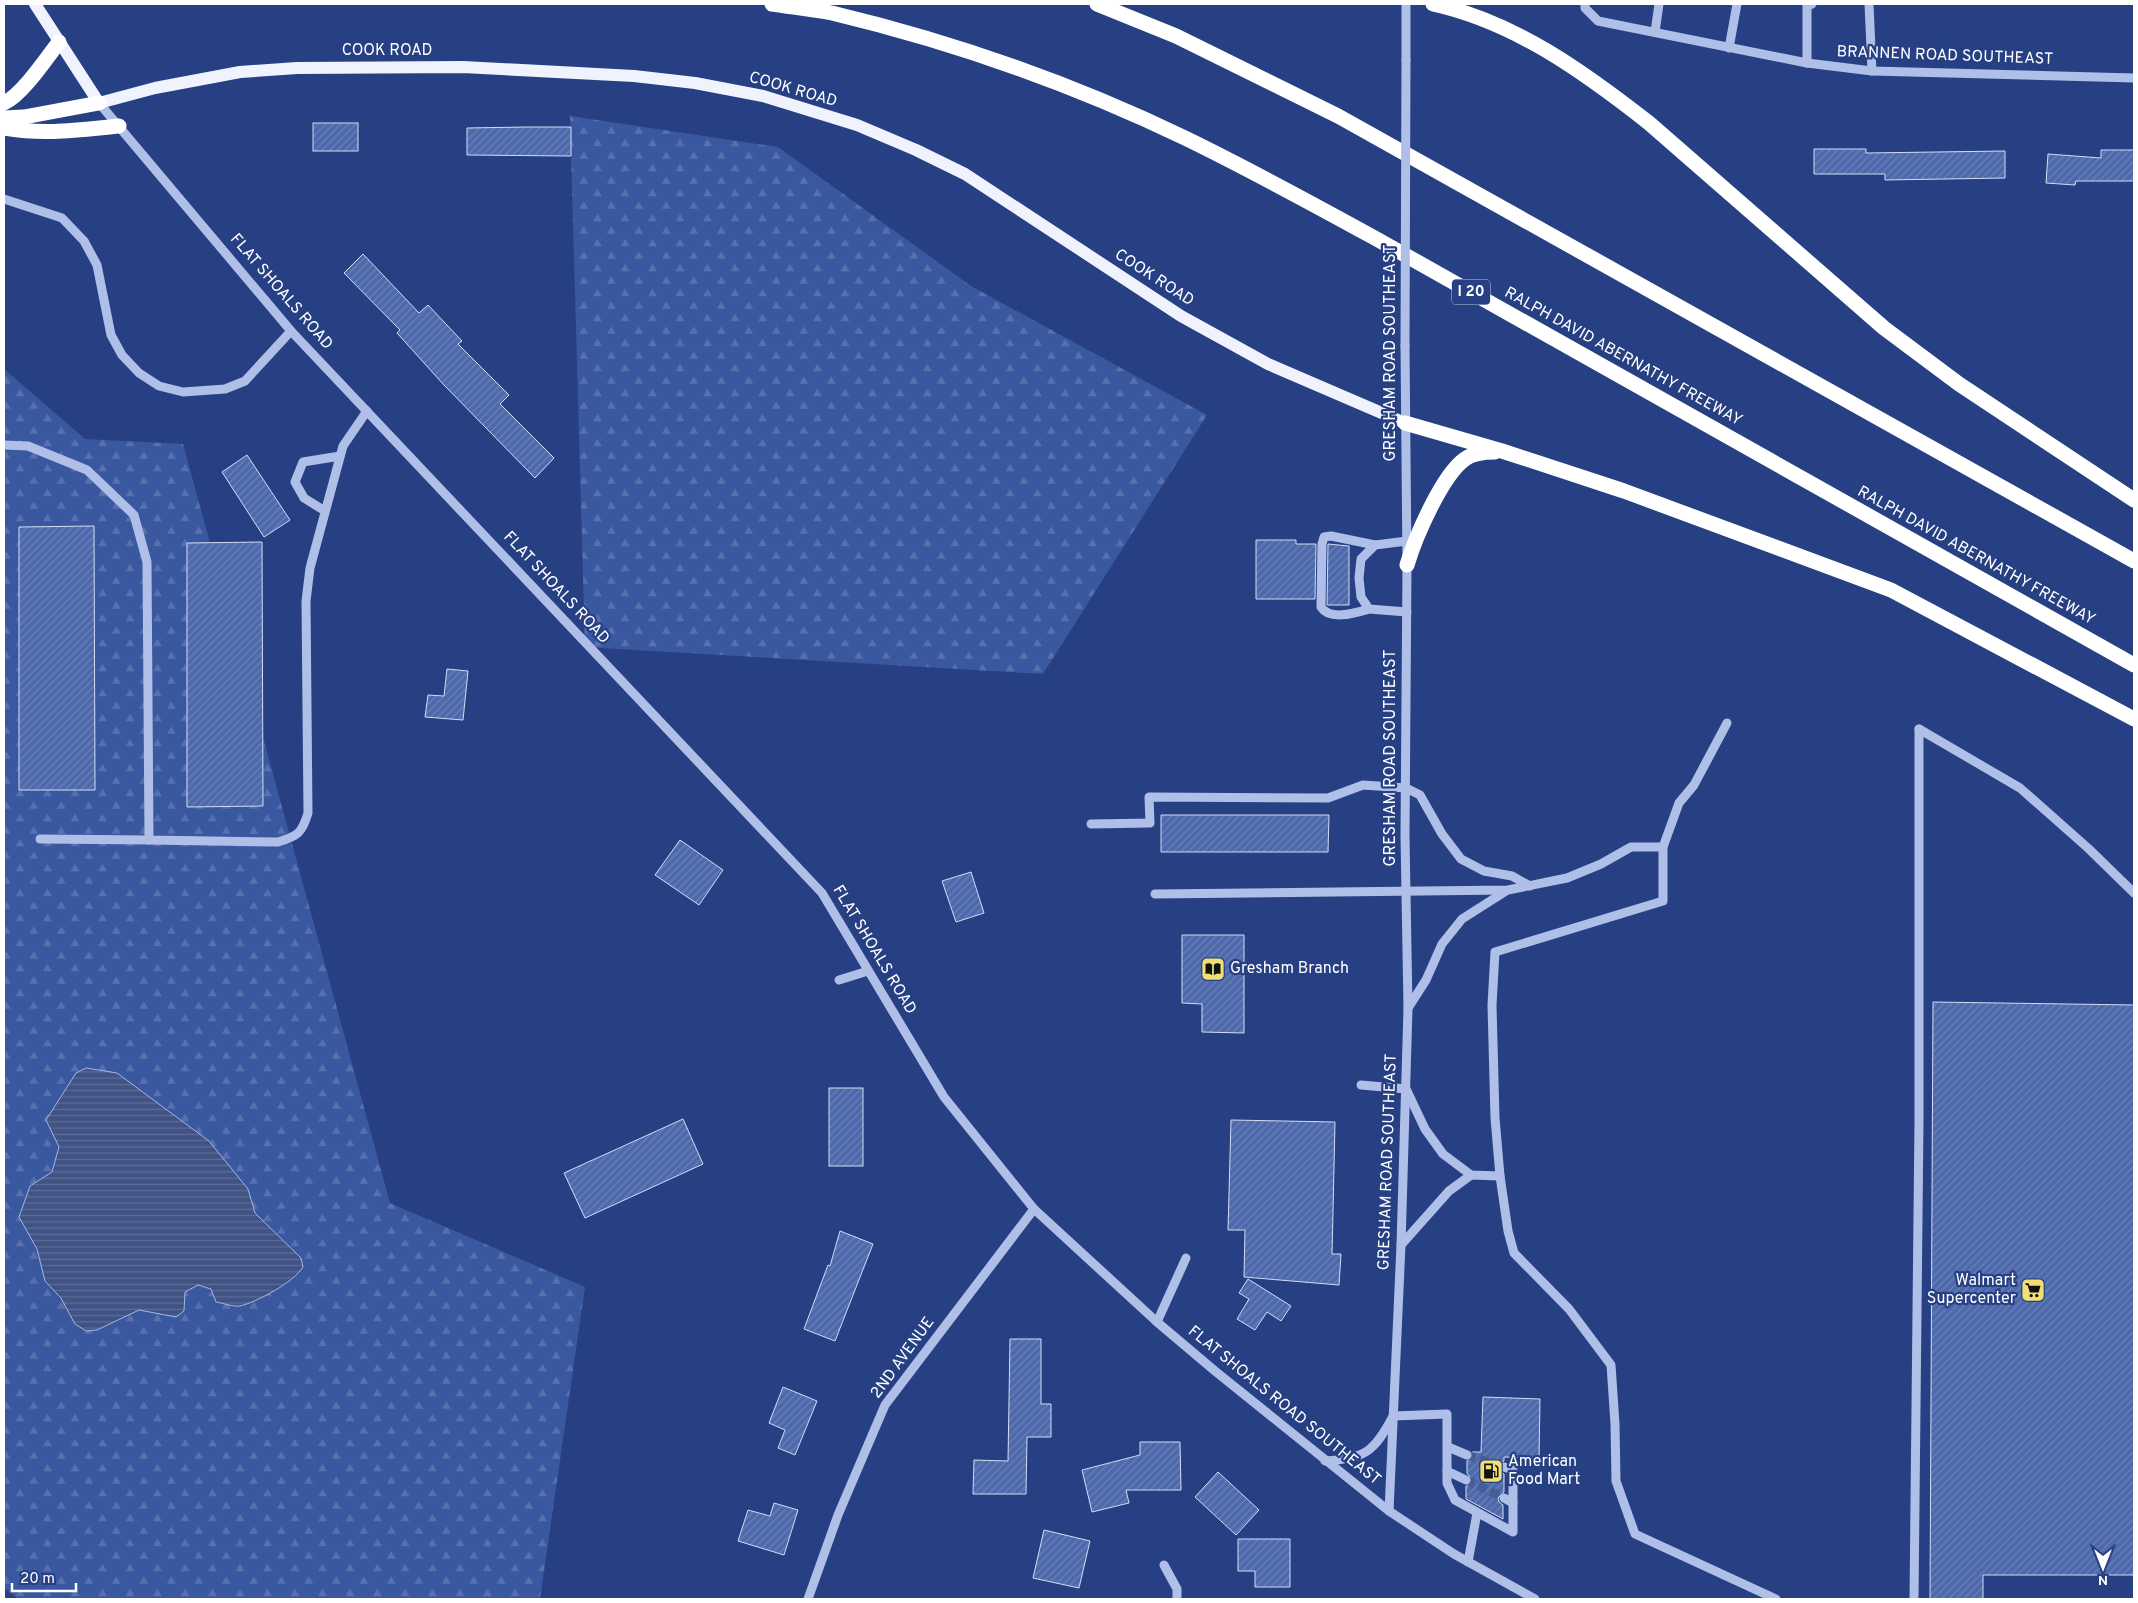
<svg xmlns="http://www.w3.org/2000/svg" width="2138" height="1603" font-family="Overpass,sans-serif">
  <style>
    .forest { fill: url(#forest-firs) }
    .water { fill: url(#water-rules); stroke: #a3b8e8 }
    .building { fill: url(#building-hatch); stroke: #d2ddf6 }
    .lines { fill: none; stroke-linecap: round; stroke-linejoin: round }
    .minor-tunnel { stroke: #475d96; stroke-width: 9; stroke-dasharray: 9 4.5; stroke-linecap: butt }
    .minor { stroke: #afbfe7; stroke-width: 9 }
    .major { stroke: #f0f3fd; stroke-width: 12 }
    .highway { stroke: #fff; stroke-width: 15 }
    .minor-bridge { stroke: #afbfe7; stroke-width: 9 }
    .labels { text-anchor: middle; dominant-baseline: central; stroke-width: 4.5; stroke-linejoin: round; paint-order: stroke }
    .shield { fill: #264083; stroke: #bec6da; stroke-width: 1 }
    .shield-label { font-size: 15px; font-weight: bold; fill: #fff }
    .street-label { font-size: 16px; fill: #fff; stroke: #264083 }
    .poi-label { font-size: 16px; fill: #fff; stroke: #264083; text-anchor: start }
  </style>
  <defs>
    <pattern id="forest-firs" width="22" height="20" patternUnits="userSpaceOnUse" patternTransform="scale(1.25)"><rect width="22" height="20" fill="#3a58a0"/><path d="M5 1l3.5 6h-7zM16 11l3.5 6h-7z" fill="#5871ae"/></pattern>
    <pattern id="water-rules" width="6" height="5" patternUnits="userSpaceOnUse" patternTransform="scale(1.25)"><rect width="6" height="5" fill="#415385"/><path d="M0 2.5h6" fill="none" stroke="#5e6d97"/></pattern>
    <pattern id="building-hatch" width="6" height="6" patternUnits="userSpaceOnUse" patternTransform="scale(1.25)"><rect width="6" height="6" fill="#4e69ab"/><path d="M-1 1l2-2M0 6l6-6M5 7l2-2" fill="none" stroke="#6980b8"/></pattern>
  </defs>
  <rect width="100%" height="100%" fill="#264083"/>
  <!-- forest -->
  <g class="forest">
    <path d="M570 116 778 147 971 286 1207 415 1043 674 585 647Z"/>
    <path d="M4 369 85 439 183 444 390 1203 585 1287 540 1599H18L4 1588Z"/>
  </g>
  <!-- water -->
  <path class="water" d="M86 1068 117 1073 209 1141 248 1189 255 1213 301 1258 303 1267C294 1282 257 1302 240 1306 233 1307 223 1303 216 1302L211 1289 198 1285 185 1292 184 1311 176 1317 139 1310 97 1330 86 1331 75 1324 61 1298 45 1281 37 1249 19 1217 30 1186 52 1172 59 1147 46 1120 76 1073Z"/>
  <!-- building -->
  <g class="building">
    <rect x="313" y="123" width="45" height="28"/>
    <path d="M526 127H571V156L467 155V128Z"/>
    <path d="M1814 149H1866V153L2005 151V178L1885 180V174H1814Z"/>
    <path d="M2101 150H2134V181H2076L2075 185 2046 183 2048 154 2101 158Z"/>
    <path d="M363 254 419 313 428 305 462 341 458 344 509 395 500 404 554 458 535 478 443 384 397 333 400 330 344 273Z"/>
    <path d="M247 455 290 520 264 537 222 472Z"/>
    <path d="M94 526 95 790H19V527Z"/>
    <path d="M1256 540H1296V544H1316L1315 599H1256Z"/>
    <path d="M262 542 263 806 187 807V543Z"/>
    <path d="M1328 544 1349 546V605H1327Z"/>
    <path d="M447 669 468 671 463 720 425 717 428 695 444 696Z"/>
    <path d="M1161 815H1329L1328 852H1161Z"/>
    <path d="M680 840 723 870 699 905 655 875Z"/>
    <path d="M971 872 984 913 956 922 942 881Z"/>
    <path d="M1182 935H1244V1033L1202 1032V1004L1182 1003Z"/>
    <path d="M1933 1002 2134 1005V1575H1983V1599H1930Z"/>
    <rect x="829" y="1088" width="34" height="78"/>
    <path d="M683 1119 703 1164 585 1218 564 1173Z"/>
    <path d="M1231 1120 1335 1122 1332 1254H1341L1339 1285 1244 1277 1245 1230H1228Z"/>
    <path d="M840 1231 873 1244 835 1341 804 1329 828 1265 830 1266Z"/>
    <path d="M1248 1279 1291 1306 1281 1321 1267 1312 1255 1330 1237 1319 1249 1299 1239 1293Z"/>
    <path d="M1010 1339H1041V1404H1051V1437H1027L1026 1494H973L974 1460 1008 1461Z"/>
    <path d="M783 1387 817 1401 795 1455 778 1448 785 1430 769 1423Z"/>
    <path d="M1483 1397 1540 1399 1539 1458 1504 1457V1461L1498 1466 1499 1471 1504 1474V1492L1498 1498 1499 1502 1503 1505V1519L1466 1499V1486L1470 1485 1472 1480 1467 1473V1461L1473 1458 1472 1452H1481Z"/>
    <path d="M1140 1442H1180L1181 1490H1126L1129 1503 1092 1512 1082 1470 1140 1455Z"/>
    <path d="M1218 1472 1259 1510 1236 1535 1195 1497Z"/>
    <path d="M774 1503 798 1510 784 1555 738 1541 748 1510 770 1516Z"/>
    <path d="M1044 1530 1090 1541 1079 1588 1033 1578Z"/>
    <path d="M1238 1539H1290V1587H1255V1571H1238Z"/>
  </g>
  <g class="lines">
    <!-- minor-tunnel -->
    <g class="minor-tunnel">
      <path d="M1467 1455 1504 1467"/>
      <path d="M1466 1480 1504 1498"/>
    </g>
    <!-- minor -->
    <g class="minor">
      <path d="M1406 4V60"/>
      <path d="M1585 4V8L1598 21 1807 63 1872 71 2134 78"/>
      <path d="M1869 4 1872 71"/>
      <path d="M1655 32 1659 4"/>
      <path d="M1729 48 1737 4"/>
      <path d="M1807 63V6L1812 4"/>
      <path d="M99 103 291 331 822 893 944 1097 1034 1209 1157 1322 1215 1371 1389 1511 1454 1554 1535 1599"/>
      <path d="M4 199 62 218 84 241 97 265 111 335 122 355 139 373 159 386 183 392 225 389 245 381 291 331"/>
      <path d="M4 445 28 446 87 470 134 515 147 562 149 840 278 842C298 836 302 833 308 813L306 601 310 568 343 446 367 411"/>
      <path d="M325 511 304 498 295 482 303 462 340 456"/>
      <path d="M1407 541 1375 545 1361 559 1359 578 1361 597 1369 609 1407 612"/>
      <path d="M1369 609C1355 613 1330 621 1321 607L1322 544 1324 537 1331 536 1375 545"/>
      <path d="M1727 723 1694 785 1679 803 1663 847V901L1495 952 1492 1005 1495 1118 1500 1176 1508 1231 1514 1253 1569 1309 1611 1365 1615 1424 1616 1481 1635 1534 1776 1599"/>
      <path d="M1919 729 2020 788 2089 849 2134 893"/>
      <path d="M1091 824 1150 823 1149 797 1328 798 1363 785 1406 788 1420 795 1442 834 1461 859 1484 871 1512 876 1530 886"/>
      <path d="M40 839 149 840"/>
      <path d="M1155 894 1508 890 1567 878 1601 864 1631 847H1663"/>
      <path d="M839 980 868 971"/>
      <path d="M1408 1008 1426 980 1442 944 1462 919 1506 891"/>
      <path d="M1361 1085 1406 1089"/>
      <path d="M1407 1091 1425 1129 1443 1154 1471 1175 1500 1176"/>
      <path d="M1401 1245 1449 1191 1471 1175"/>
      <path d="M1157 1322 1186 1258"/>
      <path d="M1393 1416 1447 1414V1483L1455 1500 1513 1532V1470L1504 1467"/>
      <path d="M1448 1447 1467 1455"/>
      <path d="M1325 1461C1364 1459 1374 1452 1392 1418"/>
      <path d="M1447 1471 1466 1480"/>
      <path d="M1504 1498 1513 1503"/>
      <path d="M1389 1511 1401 1245 1408 1008 1405 836 1407 565 1405 346"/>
      <path d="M1468 1562 1477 1513"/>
      <path d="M1164 1565 1177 1589V1599"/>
      <path d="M808 1599 838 1515 885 1405 1034 1209"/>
      <path d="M1914 1599 1919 1121V729"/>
    </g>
    <!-- major -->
    <path class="major" d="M35 4 99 103 155 88 240 72 297 68 463 67 634 76 695 83 763 96 857 125 916 150 965 174 1181 316 1268 364 1405 423"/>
    <!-- highway -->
    <g class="highway">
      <path d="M772 4C791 7 812 9 832 13 953 42 1073 84 1185 138 1249 169 1311 203 1373 237L2134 665"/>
      <path d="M1097 4 1176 36 1338 116 2134 561"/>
      <path d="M1433 4C1515 22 1584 72 1649 123L1884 328 1959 384 2134 500"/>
      <path d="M4 103C22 95 46 59 59 42"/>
      <path d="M4 118 24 117 99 103"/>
      <path d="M4 128C46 135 77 130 119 126"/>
      <path d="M1405 423 1502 451 1624 491 1891 590 2134 719"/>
      <path d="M1407 565C1415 538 1442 475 1465 459 1473 453 1484 452 1495 452"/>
    </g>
    <!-- minor-bridge -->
    <path class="minor-bridge" d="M1405 346 1406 60"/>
  </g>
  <!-- icons -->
  <defs>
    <g id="library-square" transform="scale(1.25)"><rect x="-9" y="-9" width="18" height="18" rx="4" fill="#f0e074" stroke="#264083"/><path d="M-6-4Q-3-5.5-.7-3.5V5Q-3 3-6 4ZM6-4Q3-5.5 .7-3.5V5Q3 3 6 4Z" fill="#111"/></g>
    <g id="supermarket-square" transform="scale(1.25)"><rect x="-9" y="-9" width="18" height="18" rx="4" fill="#f0e074" stroke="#264083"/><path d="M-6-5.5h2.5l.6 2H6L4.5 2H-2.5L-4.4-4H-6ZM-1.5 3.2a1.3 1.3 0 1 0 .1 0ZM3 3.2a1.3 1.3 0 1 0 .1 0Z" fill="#111"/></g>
    <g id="fuel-square" transform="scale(1.25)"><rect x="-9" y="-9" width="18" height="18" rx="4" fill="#f0e074" stroke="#264083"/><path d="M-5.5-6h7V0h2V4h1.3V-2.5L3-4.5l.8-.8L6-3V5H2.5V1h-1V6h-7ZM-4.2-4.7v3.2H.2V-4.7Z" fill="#111"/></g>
  </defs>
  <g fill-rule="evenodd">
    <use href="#library-square" x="1213" y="969"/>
    <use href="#supermarket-square" x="2033" y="1290"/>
    <use href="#fuel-square" x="1491" y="1471"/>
  </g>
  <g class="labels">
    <!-- shield labels -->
    <rect class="shield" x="1452" y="279.5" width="38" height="25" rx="4"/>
    <g class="shield-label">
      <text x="1471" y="292">I 20</text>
    </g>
    <!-- street labels -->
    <g class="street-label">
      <text x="387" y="51">COOK ROAD</text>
      <text transform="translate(1945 56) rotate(2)">BRANNEN ROAD SOUTHEAST</text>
      <text transform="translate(793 90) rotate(16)">COOK ROAD</text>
      <text transform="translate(1154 278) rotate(33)">COOK ROAD</text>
      <text transform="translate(281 292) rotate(49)">FLAT SHOALS ROAD</text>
      <text transform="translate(1391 353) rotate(-90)">GRESHAM ROAD SOUTHEAST</text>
      <text transform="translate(1623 357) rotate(29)">RALPH DAVID ABERNATHY FREEWAY</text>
      <text transform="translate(1976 556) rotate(29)">RALPH DAVID ABERNATHY FREEWAY</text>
      <text transform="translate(556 588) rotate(47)">FLAT SHOALS ROAD</text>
      <text transform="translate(1391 758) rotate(-90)">GRESHAM ROAD SOUTHEAST</text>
      <text transform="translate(874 950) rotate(59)">FLAT SHOALS ROAD</text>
      <text transform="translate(1388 1162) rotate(-88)">GRESHAM ROAD SOUTHEAST</text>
      <text transform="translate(903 1358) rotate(-54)">2ND AVENUE</text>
      <text transform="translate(1284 1406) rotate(39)">FLAT SHOALS ROAD SOUTHEAST</text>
    </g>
    <!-- poi labels -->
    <g class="poi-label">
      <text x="1230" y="969">Gresham Branch</text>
      <text x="2016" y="1281" text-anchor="end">Walmart<tspan x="2016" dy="18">Supercenter</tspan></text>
      <text x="1508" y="1462">American<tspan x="1508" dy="18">Food Mart</tspan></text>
    </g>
  </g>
  <!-- border -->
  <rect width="2138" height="1603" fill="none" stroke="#ffffff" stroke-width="10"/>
  <!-- north arrow -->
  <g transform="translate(2103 1568) rotate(180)" stroke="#264083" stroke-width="4" paint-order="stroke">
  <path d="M0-4L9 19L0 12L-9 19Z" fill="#ffffff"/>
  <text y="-8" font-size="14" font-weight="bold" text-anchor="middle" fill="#ffffff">N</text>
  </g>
  <!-- scale -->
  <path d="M12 1583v8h64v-8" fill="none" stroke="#ffffff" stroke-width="2.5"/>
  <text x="20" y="1583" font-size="15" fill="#ffffff" stroke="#264083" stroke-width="4" paint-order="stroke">20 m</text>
</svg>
